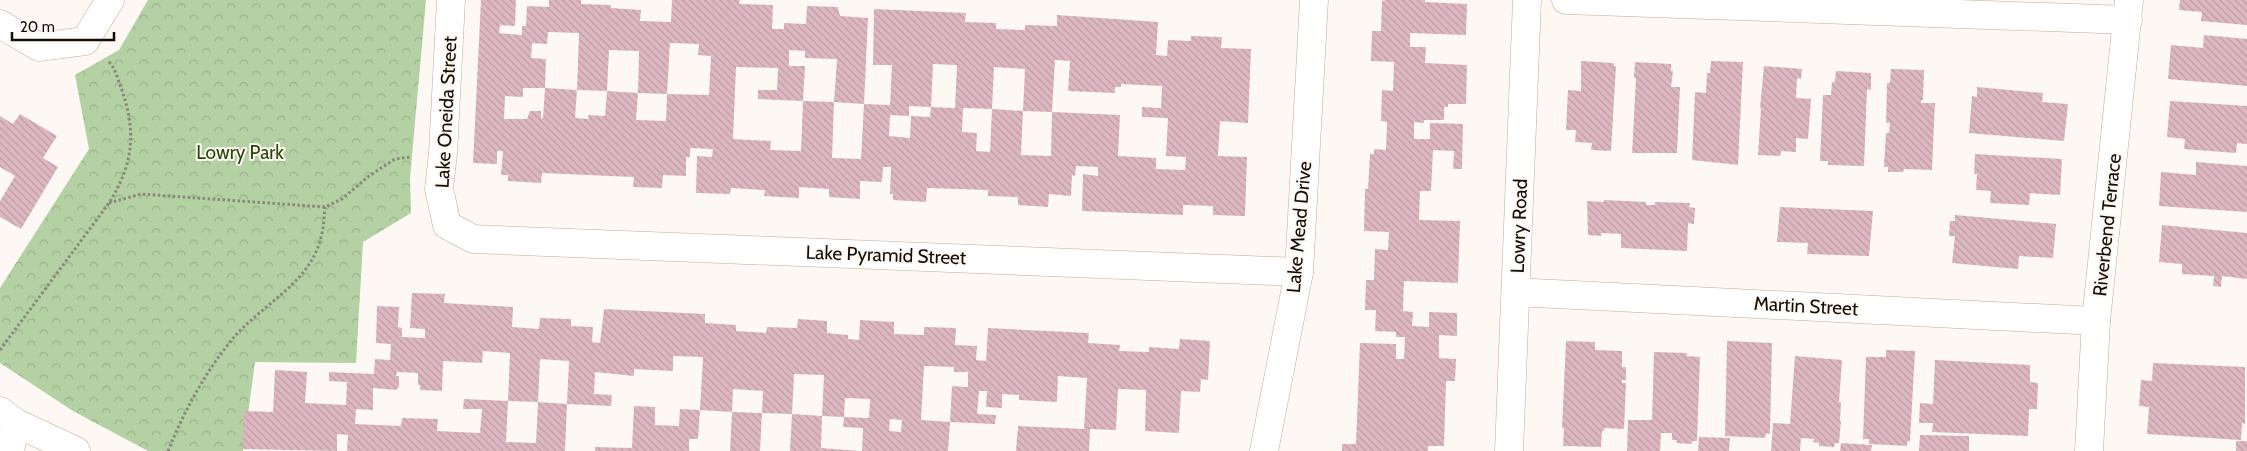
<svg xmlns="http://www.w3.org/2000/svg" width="2247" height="451" font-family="Cabin,sans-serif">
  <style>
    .park { fill: url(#park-crowns) }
    .building { fill: url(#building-back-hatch); fill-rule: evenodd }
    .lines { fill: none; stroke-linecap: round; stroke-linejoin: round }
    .minor-casing { stroke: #c2ab91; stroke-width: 29 }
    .path { stroke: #8c857f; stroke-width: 3; stroke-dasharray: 2.5 2.5; stroke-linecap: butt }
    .minor { stroke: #fff; stroke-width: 28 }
    .labels { text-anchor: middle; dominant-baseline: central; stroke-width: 4; stroke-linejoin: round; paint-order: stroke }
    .street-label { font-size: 19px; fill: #150d05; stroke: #fdf8f3 }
    .park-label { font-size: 19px; fill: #264908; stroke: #fdf8f3 }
  </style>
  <defs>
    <pattern id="park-crowns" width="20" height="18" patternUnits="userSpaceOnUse" patternTransform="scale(1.25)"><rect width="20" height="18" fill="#b3d1a2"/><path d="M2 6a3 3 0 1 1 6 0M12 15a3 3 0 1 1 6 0" fill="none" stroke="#99b28a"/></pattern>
    <pattern id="building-back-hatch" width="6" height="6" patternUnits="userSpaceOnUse" patternTransform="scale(1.25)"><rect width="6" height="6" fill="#ddb7c2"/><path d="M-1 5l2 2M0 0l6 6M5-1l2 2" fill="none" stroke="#bd9ca5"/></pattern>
  </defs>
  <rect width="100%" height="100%" fill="#fdf8f3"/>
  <!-- park -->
  <path class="park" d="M148 0H426L410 178 411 213 363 242 356 363 255 362 243 451H148L73 411 0 363V288L89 149 75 75 119 50Z"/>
  <!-- building -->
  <g class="building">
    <path d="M481 0H516L515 26 500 25 499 33 522 35V26H526L527 6 549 7V0H581V4L611 5V8L641 10 640 21 671 22 672 0H740L739 4 773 5 772 29H784V23L806 24 807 6 838 7 840 16 868 18 864 104 834 102 832 158 861 159 864 104 890 105 892 65H873L874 9 966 13 965 22 996 23V29L1025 30V25L1057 26V15L1158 22 1156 55 1167 56 1168 40 1191 41V36L1222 37 1221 48 1251 49 1248 123 1220 121 1218 156 1247 157 1245 216 1213 215V206L1183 205V215L1082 211 1083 174 1098 176V167L1076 166 1075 176 1072 175 1071 196 1049 194 1048 207 1018 205V197L988 196V190L927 188 926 202 893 200V194H890L891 167H883L882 182 860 181V199L829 197V189L799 187V198L764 196 765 190 731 188 730 194 696 193 697 156 712 157 713 149 690 148V157H686V176L663 175 662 188 633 187 634 177 542 173 541 183 508 181V175H501L503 151H497V164L473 163ZM548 32 579 33 577 90 607 91 605 116 588 115 589 119 575 118 577 90 545 88 543 118H541V111H530L527 119H504L505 96 523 97V88H545L546 59 531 58 532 43 547 44ZM670 43 699 44 698 55 711 56 709 95 667 94ZM609 50 639 51 638 93 667 94 666 121 636 120 638 93 607 91ZM789 50 805 51V58L837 59 834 102 803 101 805 66H789ZM1055 60 1070 61 1068 91 1115 93V87H1121V84L1162 86 1161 108 1142 107V117L1168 118 1166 156 1186 157 1185 170 1156 169V158L1118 156 1120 115 1052 112 1051 156 1021 155 1023 111 1052 112ZM933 64 957 65 955 108 931 107 930 117 911 116 910 138 889 136 890 115 909 116V106L931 107ZM736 67 778 68 777 90H758V99L803 101 801 151 770 150 771 141 733 139ZM994 67 1025 69 1023 111 992 109 990 152 976 151 977 133 962 132 963 108 992 109Z"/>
    <path d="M1386 0H1425V2L1467 4 1466 35 1410 33V47H1426L1425 63 1467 65 1466 104H1448V107H1444V120H1424V123L1414 122V139H1430V123L1463 124 1462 169H1453L1454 151 1433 150 1431 191H1420L1419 220 1460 221 1458 283 1404 281 1403 311 1413 312 1412 326 1429 327V312L1457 313V336L1439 335V358L1456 359 1455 381H1446L1444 446H1428V451H1342V444H1356L1360 343 1396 344V359H1404L1405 337H1396V332L1375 331 1376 310H1365L1366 280H1374L1375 249 1388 250 1389 232 1364 231 1365 189H1368L1370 154H1374V149L1386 150 1387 122 1381 121 1382 90 1393 91 1394 62 1371 61 1372 31H1381L1382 1Z"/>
    <path d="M2180 0H2247V25L2201 21 2202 12 2179 10Z"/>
    <path d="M2204 35 2247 39V86L2168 79 2171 45 2203 48Z"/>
    <path d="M1581 61 1614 63V66H1616L1611 151 1591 150 1592 143 1575 142 1576 130H1566L1568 90 1581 91Z"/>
    <path d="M1711 61 1743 62 1738 165 1692 160 1695 92 1706 93 1707 73H1710Z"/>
    <path d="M1635 62 1671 64V71H1673L1671 87H1680L1677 153H1632L1636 78H1634Z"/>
    <path d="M1764 66 1802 69 1801 79 1797 78 1796 98 1811 99 1808 139 1796 138V152L1781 151 1780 156 1758 155 1761 108H1760Z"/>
    <path d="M1891 69 1924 70 1923 100H1921V103H1935L1932 170 1904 169 1903 172H1888V167H1884L1886 133H1889L1890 123H1886L1887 83H1890Z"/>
    <path d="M1836 71 1871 73V90L1867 89 1864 166 1828 165V161H1820L1823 95H1831L1832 82H1835Z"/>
    <path d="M1977 87 2043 93 2042 102 2068 104 2064 141 1969 133 1972 96 1977 97Z"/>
    <path d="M2170 101 2247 106V144L2237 143 2236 153 2184 149 2185 139 2167 137Z"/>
    <path d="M20 114 57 136 43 158 58 167 21 229 0 217V201L15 176 0 167V116L13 124Z"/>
    <path d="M1975 154 2062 159 2060 195 2030 193 2029 205 1990 203 1991 191 1976 190 1977 174H1974Z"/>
    <path d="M2196 162 2247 166V212L2159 206 2161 172 2196 175Z"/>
    <path d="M1604 200 1646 202V205H1655V202L1690 203 1689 207 1695 208 1694 224 1688 223 1687 251 1621 248V234L1601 233V236L1588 235 1587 201 1604 202Z"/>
    <path d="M1780 207 1873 211 1869 256 1807 254 1808 243 1777 242Z"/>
    <path d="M1955 215 2056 224 2053 258 2019 256 2018 269 1952 263 1955 236H1949L1950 221H1955Z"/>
    <path d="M2162 225 2247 233V279L2222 276 2221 287 2213 286 2214 276 2182 274V264L2159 262Z"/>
    <path d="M412 293 445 294 444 303 513 307 512 327 539 329 540 318 571 319V326L593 327 592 342 600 343 604 309 705 314V323L736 325V331L766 333 767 327 797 328 798 319 827 321V333L848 335V339L859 340 860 320 894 322V334L924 335V327L956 328 955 345 977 346 976 360 986 361 988 328 1089 333 1088 343 1120 345 1119 351 1149 352V347L1179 349 1180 339 1210 341 1208 380 1201 379 1200 392 1181 391 1179 433 1145 431 1146 390 1118 389 1116 430 1090 429 1089 451H1016L1018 426 1084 429 1087 378 1058 376 1057 402 1019 400V395L1002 394V408L986 407 987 391H979L977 414 996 415 995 424 950 422 952 386 968 387V372H954V367L924 366 921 420 950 422 948 451H862L863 428 843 427 844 417 822 416 824 375 794 374 792 414 822 416 821 448 860 451H790L792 414 762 413 760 451H730L732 412 700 410 698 439H689V451H595V447L632 448 634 406 655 407V425L679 426 680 409 700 410 703 357 673 356V371L634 369V376L595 372 594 394 612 395 611 406 567 404 569 361 540 359 538 402 508 401 510 353 483 351 482 363 443 361 442 391 420 390V385H418V373L397 372 396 376H399V387L396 390 373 388V410L356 409 355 424 401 426 402 418 438 419 437 431 480 433 482 409H463L464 399 508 401 506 442 536 443 538 402 567 404 565 451H347L348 435 337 434V451L242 449 244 411 273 412 275 370 307 372 305 403 346 405 347 382 329 381V372L374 374 375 359 390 360 391 344 376 343 377 306 399 307 398 327 402 328V337L425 338V329L410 328ZM733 389 763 391 762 413 732 412ZM845 398 870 399 869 418 844 417ZM890 419 902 420 901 432 889 431Z"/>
    <path d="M1566 341 1595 342V350L1622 351V367H1626V380H1622V383H1626L1624 429 1604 428V431H1602L1601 447 1563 446 1564 428H1562Z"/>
    <path d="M1727 341 1772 343 1770 434 1767 433 1764 438 1725 436Z"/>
    <path d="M1886 350 1915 351 1910 441 1907 442V446L1869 444V439H1863L1866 357H1886Z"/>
    <path d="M1654 352 1687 353V356L1700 357 1697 441H1692V444L1676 443 1677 440H1672V433H1661L1660 451H1627L1628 420H1652Z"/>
    <path d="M1795 356 1842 360 1839 402H1841L1840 421H1841L1839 443H1835L1834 447 1819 446V443L1813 442 1814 439 1801 438 1800 451H1771L1773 423 1790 424Z"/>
    <path d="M1935 360 2030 365V382L2038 383 2037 409H2029L2028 436 1932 432 1933 423H1919L1920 403 1933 404Z"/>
    <path d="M2153 363 2245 367V424L2242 423 2241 440 2147 434 2149 407 2139 406 2141 380 2152 381Z"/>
    <path d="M1920 435 1969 436V451H1919Z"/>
    <path d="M1699 437 1730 438 1729 451H1698Z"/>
    <rect x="2236" y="441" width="11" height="10"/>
    <path d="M1841 443 1872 445 1871 451H1840Z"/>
  </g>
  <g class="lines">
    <!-- minor casing -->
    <g class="minor-casing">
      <g id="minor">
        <path d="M451 0 443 153 439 189 447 225 473 239 1299 272"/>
        <path d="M1566 0 2128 20"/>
        <path d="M0 24 39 47 85 41 110 0"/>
        <path d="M1516 292 2096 321"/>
        <path d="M0 411 16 423 76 451"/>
        <path d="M10 451 16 423"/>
        <path d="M1264 451 1299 272 1314 0"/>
        <path d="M1509 451 1527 0"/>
        <path d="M2089 451 2096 321 2129 0"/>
      </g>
    </g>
    <!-- path -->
    <g class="path">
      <path d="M109 203 141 194 325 207 342 199 369 176 395 159 411 157"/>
      <path d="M0 350 109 203C134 163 137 130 120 85 117 77 115 67 108 61"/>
      <path d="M168 451C184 411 207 369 235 336 263 304 311 282 321 237 324 227 324 217 325 207"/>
    </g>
    <!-- minor -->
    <use href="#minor" class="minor"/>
  </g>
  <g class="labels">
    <!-- street labels -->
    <g class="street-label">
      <text transform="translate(446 112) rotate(-87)">Lake Oneida Street</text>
      <text transform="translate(2107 225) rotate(-84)">Riverbend Terrace</text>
      <text transform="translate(1519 226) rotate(-88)">Lowry Road</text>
      <text transform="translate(1299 227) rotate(-85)">Lake Mead Drive</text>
      <text transform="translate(886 255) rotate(2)">Lake Pyramid Street</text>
      <text transform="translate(1806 306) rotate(3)">Martin Street</text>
    </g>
    <!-- park labels -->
    <g class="park-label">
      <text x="240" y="152">Lowry Park</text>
    </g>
  </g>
  <!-- scale -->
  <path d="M12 32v8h102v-8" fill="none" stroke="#150d05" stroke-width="2.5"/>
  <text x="20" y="32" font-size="15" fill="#150d05" stroke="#fdf8f3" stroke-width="4" paint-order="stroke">20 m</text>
</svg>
